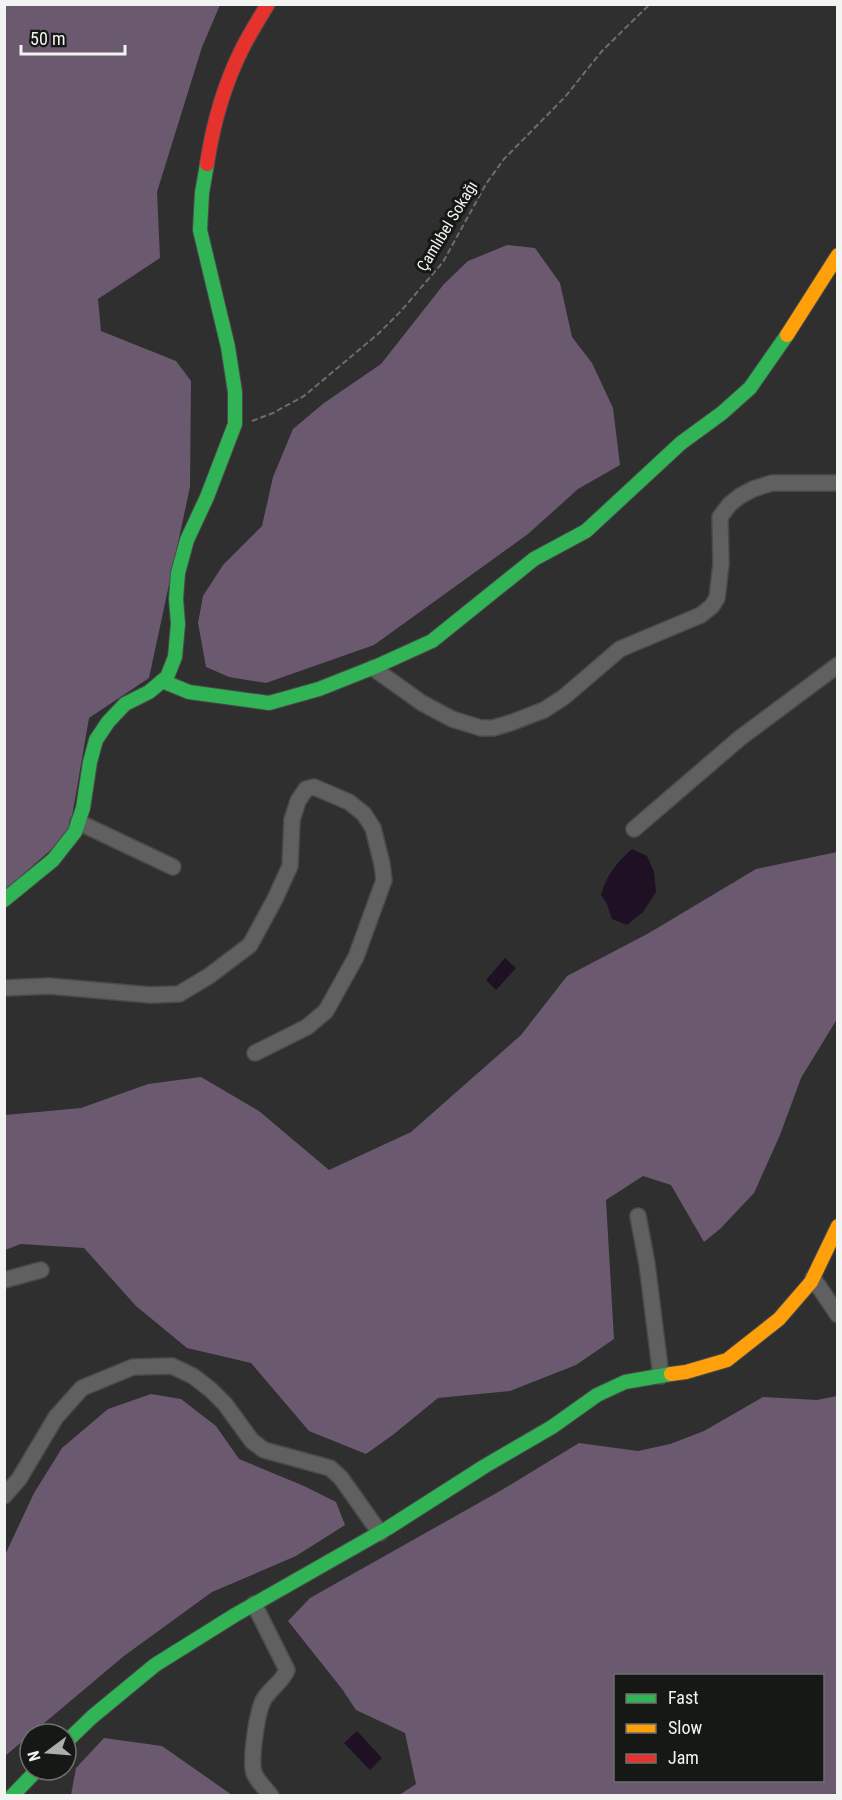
<svg xmlns="http://www.w3.org/2000/svg" width="842" height="1800" font-family="'Roboto Condensed',sans-serif">
  <style>
    .forest { fill: #6a596f; fill-rule: evenodd }
    .water { fill: #1f1023 }
    .lines { fill: none; stroke-linecap: round; stroke-linejoin: round }
    .street-casing { stroke: #494b49; stroke-width: 18 }
    .fast-casing { stroke: #494b49; stroke-width: 16 }
    .slow-casing { stroke: #494b49; stroke-width: 16 }
    .jam-casing { stroke: #494b49; stroke-width: 16 }
    .path { stroke: #6d6d6d; stroke-width: 2; stroke-dasharray: 6 3; stroke-linecap: butt }
    .street { stroke: #5f605f; stroke-width: 15 }
    .fast { stroke: #30b455; stroke-width: 14 }
    .slow { stroke: #ff9f0a; stroke-width: 14 }
    .jam { stroke: #e5322d; stroke-width: 14 }
    .labels { text-anchor: middle; dominant-baseline: central; stroke-width: 6; stroke-linejoin: round; paint-order: stroke }
    .street-label { font-size: 16px; fill: #f2f4f2; stroke: #161816 }
  </style>
  <rect width="100%" height="100%" fill="#2e2f2e"/>
  <!-- forest -->
  <g class="forest">
    <path d="M5 5H220L202 47 157 192 160 258 98 299 101 331 176 361 191 381 190 487 149 678 89 718 69 834 5 890Z"/>
    <path d="M507 245 535 248 560 283 572 337 592 363 613 408 620 465 578 489 528 534 374 645 266 683 229 677 206 667 198 623 203 596 223 565 262 526 273 477 293 429 324 403 381 364 444 284 468 261Z"/>
    <path d="M837 852V1019L801 1078 780 1135 754 1193 721 1228 704 1242 671 1185 643 1176 606 1200 614 1339 576 1365 510 1391 438 1398 394 1434 366 1454 309 1431 251 1363 187 1348 136 1306 84 1248 21 1244 5 1250V1115L81 1108 148 1084 201 1077 259 1111 329 1170 411 1132 521 1035 567 976 649 933 756 869Z"/>
    <path d="M151 1394 181 1399 216 1426 239 1459 304 1486 336 1502 345 1525 296 1556 212 1592 124 1656 5 1756V1555L34 1493 62 1448 108 1409Z"/>
    <path d="M837 1396V1795H399L416 1784 405 1733 356 1710 342 1689 288 1621 310 1598 500 1491 579 1443 638 1451 670 1444 704 1431 763 1397 817 1400ZM616 1676H822V1780H616Z"/>
    <path d="M104 1738 162 1746 232 1795H71L76 1768Z"/>
  </g>
  <!-- water -->
  <g class="water">
    <path d="M632 849 647 856 654 872 656 892 643 912 627 925 612 919 607 904 601 895C606 876 617 862 632 849Z"/>
    <path d="M505 958 516 968 496 990 486 980Z"/>
    <path d="M357 1731 382 1758 370 1770 344 1743Z"/>
  </g>
  <g class="lines">
    <!-- street casing -->
    <g class="street-casing">
      <g id="street">
        <path d="M373 668 422 703 452 719 481 728H493L510 723 544 710 564 697 620 649 701 615 712 606 717 598 721 564 720 517 730 504 740 496 753 489 772 483H838"/>
        <path d="M78 822 173 867"/>
        <path d="M634 829 740 738 838 665"/>
        <path d="M4 988 49 986 150 995 179 994 209 976 250 945 275 899 290 866 292 820 298 801 306 789 314 787 349 802 364 814 373 828 382 864 384 880 356 957 326 1011 307 1027 255 1053"/>
        <path d="M638 1216 647 1264 661 1376"/>
        <path d="M813 1278 838 1315"/>
        <path d="M4 1280 41 1270"/>
        <path d="M4 1496 19 1479 56 1417 82 1388 133 1367 172 1366 193 1376 211 1390 225 1404 252 1441 264 1450 330 1468 341 1478 380 1533"/>
        <path d="M254 1604 287 1670C283 1681 270 1689 264 1699 257 1711 250 1760 254 1773 257 1781 266 1789 271 1796"/>
      </g>
    </g>
    <!-- fast casing -->
    <g class="fast-casing">
      <g id="fast">
        <path d="M162 681 189 692 269 703 319 689 377 666 432 641 534 559 586 531 681 443 722 413 750 388 787 335"/>
        <path d="M4 900 53 860 75 832 83 808 90 762 96 740 108 722 125 704 149 692 167 677 175 657 178 624 176 599 178 573 187 540 207 497 235 424V392L228 347 200 230 202 193 207 164"/>
        <path d="M66 1742 92 1717 155 1665 235 1615 388 1528 485 1466 552 1427 597 1395 625 1382 671 1374"/>
        <path d="M12 1796 37 1770"/>
      </g>
    </g>
    <!-- slow casing -->
    <g class="slow-casing">
      <g id="slow">
        <path d="M787 335 838 255"/>
        <path d="M671 1374 686 1372 727 1360 779 1319 811 1282 838 1226"/>
      </g>
    </g>
    <!-- jam casing -->
    <g class="jam-casing">
      <path id="jam" d="M207 164C213 124 224 85 242 49 250 33 259 19 268 4"/>
    </g>
    <!-- path -->
    <path class="path" d="M252 421 273 413 304 396 378 334 401 311 443 262 486 184 504 159 565 97 602 51 650 4"/>
    <!-- street -->
    <use href="#street" class="street"/>
    <!-- fast -->
    <use href="#fast" class="fast"/>
    <!-- slow -->
    <use href="#slow" class="slow"/>
    <!-- jam -->
    <use href="#jam" class="jam"/>
  </g>
  <g class="labels">
    <!-- street labels -->
    <g class="street-label">
      <text transform="translate(447 226) rotate(-59)">Çamlıbel Sokağı</text>
    </g>
  </g>
  <!-- border -->
  <rect width="842" height="1800" fill="none" stroke="#f2f4f2" stroke-width="12"/>
  <!-- legend -->
  <rect x="614" y="1674" width="210" height="108" fill="#161816" stroke="#6e706e" stroke-width="1.5"/>
  <rect x="626" y="1694" width="30" height="9" fill="#30b455" stroke="#6e706e" stroke-width="1.5"/>
  <text x="668" y="1704" font-size="18" fill="#f2f4f2">Fast</text>
  <rect x="626" y="1724" width="30" height="9" fill="#ff9f0a" stroke="#6e706e" stroke-width="1.5"/>
  <text x="668" y="1734" font-size="18" fill="#f2f4f2">Slow</text>
  <rect x="626" y="1754" width="30" height="9" fill="#e5322d" stroke="#6e706e" stroke-width="1.5"/>
  <text x="668" y="1764" font-size="18" fill="#f2f4f2">Jam</text>
  <!-- north arrow -->
  <g transform="translate(48 1752) rotate(254)"><circle r="28" fill="#161816" stroke="#6e706e" stroke-width="1.5"/>
  <path d="M0-4.5L10 22L0 15L-10 22Z" fill="#adafad"/>
  <text y="-9" font-size="16" font-weight="bold" text-anchor="middle" fill="#f2f4f2">N</text>
  </g>
  <!-- scale -->
  <path d="M21 45v9h104v-9" fill="none" stroke="#f2f4f2" stroke-width="3"/>
  <text x="30" y="45" font-size="18" fill="#f2f4f2" stroke="#161816" stroke-width="4.5" paint-order="stroke">50 m</text>
</svg>
